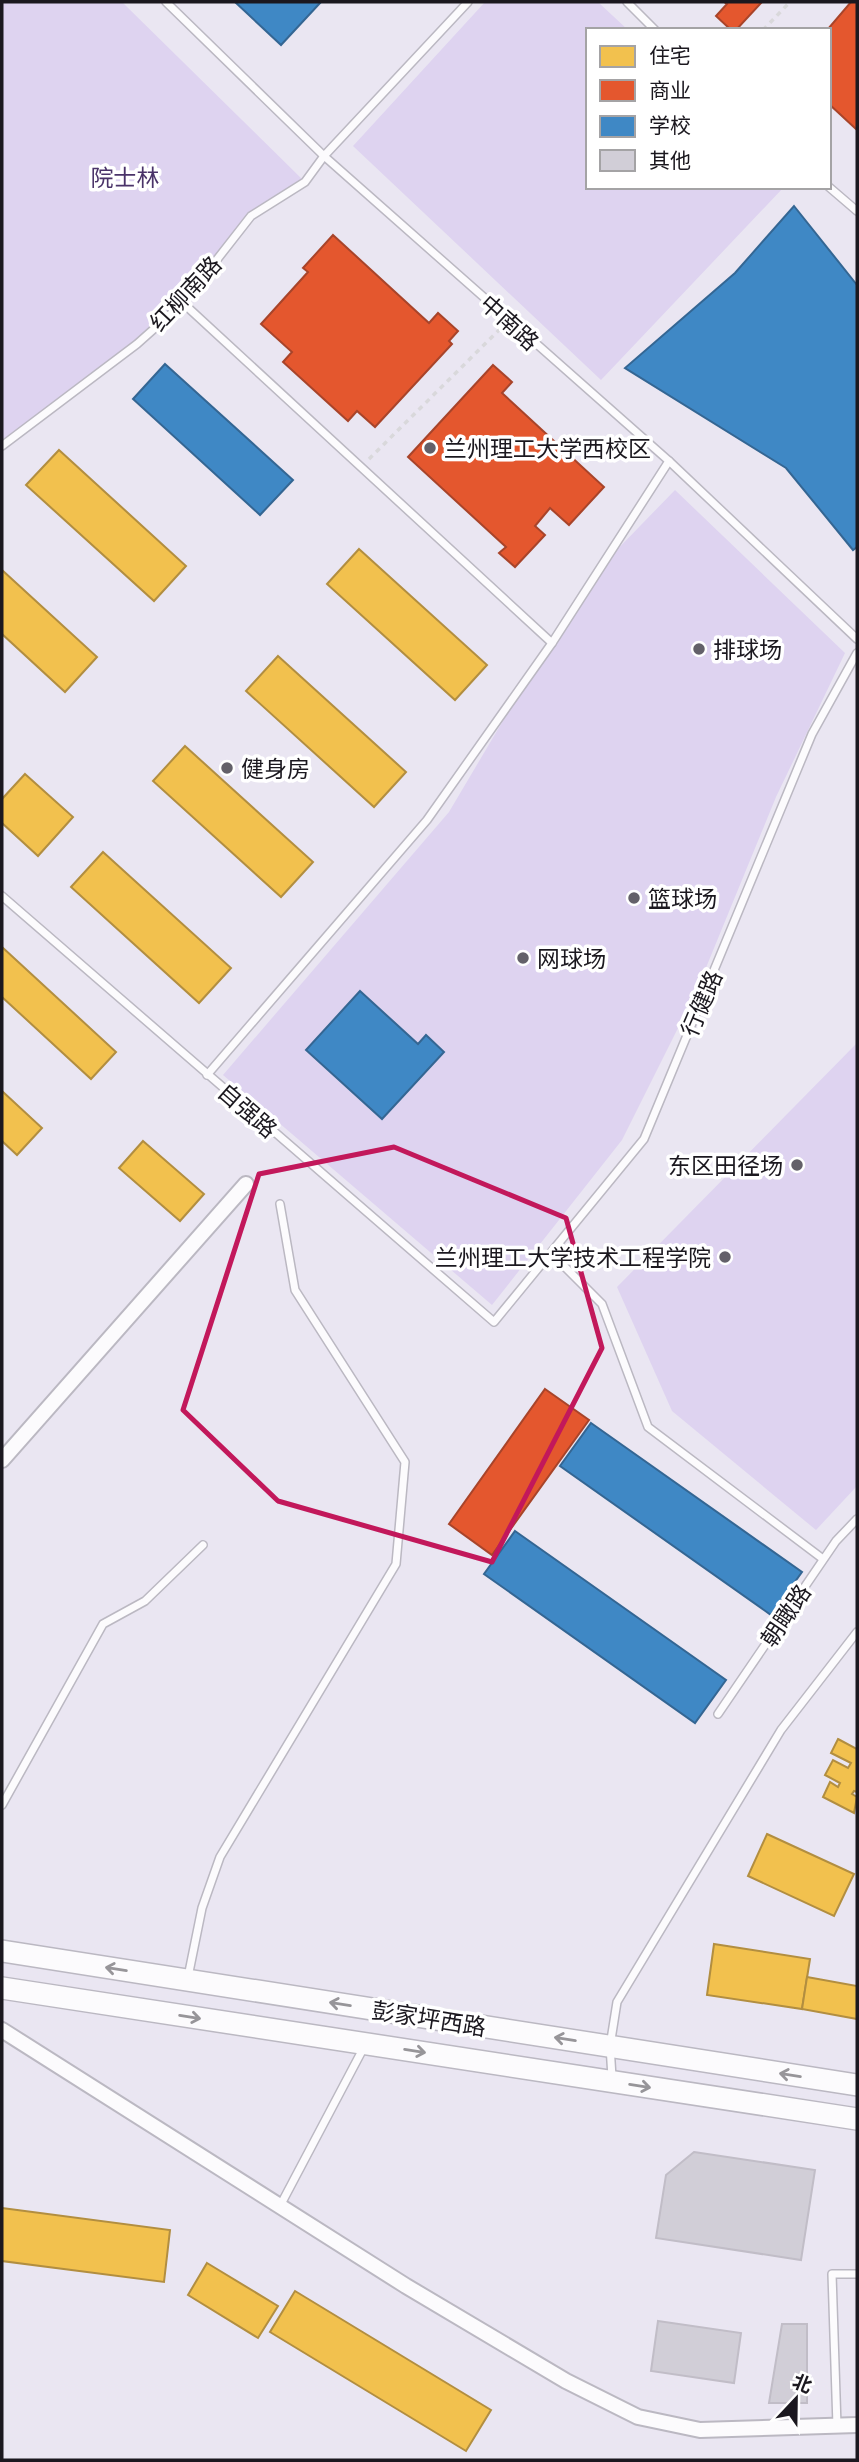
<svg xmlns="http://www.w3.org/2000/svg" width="859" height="2462" font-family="'Golos Text','Noto Sans SC',sans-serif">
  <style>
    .green { fill: #ded3f0 }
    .homes { fill: #f2c14e; stroke: #b28e40; stroke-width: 2 }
    .shops { fill: #e4572e; stroke: #a8442a; stroke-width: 2 }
    .schools { fill: #3f88c5; stroke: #346693; stroke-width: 2 }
    .building { fill: #d1ced7; stroke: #c1bdc7; stroke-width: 2 }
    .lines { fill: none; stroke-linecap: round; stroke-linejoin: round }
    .service-casing { stroke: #bbb8c2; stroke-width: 10 }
    .minor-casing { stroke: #bbb8c2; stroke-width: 18 }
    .secondary-casing { stroke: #bbb8c2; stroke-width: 24 }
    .path { stroke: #d9d8db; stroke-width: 3.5; stroke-dasharray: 5 5; stroke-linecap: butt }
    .service { stroke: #fcfbfd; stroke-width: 7 }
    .minor { stroke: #fcfbfd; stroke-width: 14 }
    .secondary { stroke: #fcfbfd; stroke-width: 21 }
    .oneway { stroke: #979599 }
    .marked { fill: none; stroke: #c2185b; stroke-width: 5; stroke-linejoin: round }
    .poi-dot { fill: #636069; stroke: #fff; stroke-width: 2.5 }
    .labels { text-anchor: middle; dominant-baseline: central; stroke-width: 7; stroke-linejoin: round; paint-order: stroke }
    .park-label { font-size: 23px; fill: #4a3369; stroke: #fff }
    .street-label { font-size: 23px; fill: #1b181f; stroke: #fff }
    .poi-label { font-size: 23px; fill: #1b181f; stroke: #fff; text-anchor: start }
  </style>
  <rect width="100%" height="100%" fill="#eae6f2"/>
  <!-- green -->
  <g class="green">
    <path d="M2 2H122L305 182 251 216 183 303 137 344 2 445Z"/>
    <path d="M485 2H598L628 30H588V187H784L601 380 353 146Z"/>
    <path d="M675 490 845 653 776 797 696 992 622 1140 492 1305 223 1075 449 812 520 692 607 560Z"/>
    <path d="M857 1043V1486L816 1530 672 1411 617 1287Z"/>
  </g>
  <!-- homes -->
  <g class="homes">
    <path d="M59 450 186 566 154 601 26 485Z"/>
    <path d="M359 549 487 665 455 700 327 584Z"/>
    <path d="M2 570 97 657 65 692 2 634Z"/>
    <path d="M278 656 406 772 374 807 246 691Z"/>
    <path d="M185 746 313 862 281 897 153 781Z"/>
    <path d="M25 774 73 817 38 856 2 823V799Z"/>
    <path d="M103 852 231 968 199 1003 71 887Z"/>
    <path d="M2 947 116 1052 91 1079 2 997Z"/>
    <path d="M2 1091 42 1128 17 1155 2 1141Z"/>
    <path d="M143 1141 204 1194 180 1221 119 1168Z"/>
    <path d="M838 1739 857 1749V1792L854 1791 852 1794 857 1797 854 1813 823 1797 830 1782 838 1787 840 1783 825 1775 833 1760 848 1768 851 1763 831 1753Z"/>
    <path d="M767 1834 854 1874 834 1916 748 1876Z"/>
    <path d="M714 1944 810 1959 802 2009 707 1995Z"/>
    <path d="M807 1977 857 1986V2019L802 2009Z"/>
    <path d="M2 2208 170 2230 164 2282 2 2261Z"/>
    <path d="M207 2263 278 2306 258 2338 188 2295Z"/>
    <path d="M295 2291 491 2410 466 2451 270 2332Z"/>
  </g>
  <!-- shops -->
  <g class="shops">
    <path d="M724 2H762L736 30H731L716 16 727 4Z"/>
    <path d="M851 2H857V130L829 104 827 30Z"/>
    <path d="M333 235 429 323 438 313 458 331 449 341 452 344 375 427 357 411 348 421 283 362 292 352 261 324 308 272 303 268Z"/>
    <path d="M493 365 512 382 502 393 604 487 569 525 550 508 535 526 545 535 515 567 499 553 506 547 408 457Z"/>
    <path d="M545 1389 589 1420 492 1555 449 1524Z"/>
  </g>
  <!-- schools -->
  <g class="schools">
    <path d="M235 2H321L281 45Z"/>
    <path d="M794 206 857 285V547L853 550 786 468 625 368 735 273Z"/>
    <path d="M165 364 293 480 260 515 133 399Z"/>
    <path d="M360 991 418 1044 426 1035 444 1052 382 1119 306 1050Z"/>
    <path d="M591 1423 802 1572 771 1615 560 1466Z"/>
    <path d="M515 1531 726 1680 695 1723 484 1574Z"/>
  </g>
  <!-- building -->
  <g class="building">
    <path d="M694 2152 815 2170 801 2260 656 2238 666 2175Z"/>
    <path d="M658 2321 741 2333 734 2383 651 2371Z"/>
    <path d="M782 2324H807V2403H769Z"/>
  </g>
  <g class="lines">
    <!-- service casing -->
    <g class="service-casing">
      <g id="service">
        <path d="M166 2 324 156 669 461 857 639"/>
        <path d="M627 2 655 30"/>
        <path d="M829 187 857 211"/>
        <path d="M183 303 552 643"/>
        <path d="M2 446 137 344 183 303 251 216 305 182 324 156 468 2"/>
        <path d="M2 896 494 1322 644 1139 812 734 857 653"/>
        <path d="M207 1075 427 820 552 643 669 461"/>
        <path d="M551 1253 602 1304 648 1427 823 1559"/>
        <path d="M718 1714 836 1541 857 1519"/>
        <path d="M2 1805 103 1624 145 1601 203 1545"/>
        <path d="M188 1977 202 1908 220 1857 396 1564 405 1462 295 1290 280 1204"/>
        <path d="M612 2077 610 2046 617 2002 781 1730 857 1632"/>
        <path d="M280 2206 364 2047"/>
        <path d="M837 2426 832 2274H857"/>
      </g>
    </g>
    <!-- minor casing -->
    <g class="minor-casing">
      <g id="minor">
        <path d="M2 1460 246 1184"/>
        <path d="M2 2030 406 2286 566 2381 638 2417 700 2430 857 2425"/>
      </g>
    </g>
    <!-- secondary casing -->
    <g class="secondary-casing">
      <g id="secondary">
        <path d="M2 1951 857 2085"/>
        <path d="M2 1988 857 2119"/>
      </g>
    </g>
    <!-- path -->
    <g class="path">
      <path d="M763 30 790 2"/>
      <path d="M369 459 500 329"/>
    </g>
    <!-- service -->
    <use href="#service" class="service"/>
    <!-- minor -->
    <use href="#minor" class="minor"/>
    <!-- secondary -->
    <use href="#secondary" class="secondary"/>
  </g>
  <!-- one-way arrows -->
  <defs><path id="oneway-shaft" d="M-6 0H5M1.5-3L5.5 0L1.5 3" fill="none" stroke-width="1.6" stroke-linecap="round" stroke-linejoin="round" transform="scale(1.75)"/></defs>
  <g class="oneway">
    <use href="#oneway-shaft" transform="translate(116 1969) rotate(-171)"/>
    <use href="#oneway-shaft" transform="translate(340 2004) rotate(-171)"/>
    <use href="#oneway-shaft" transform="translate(190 2017) rotate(9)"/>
    <use href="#oneway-shaft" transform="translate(565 2039) rotate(-171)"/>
    <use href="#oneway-shaft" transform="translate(415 2051) rotate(9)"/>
    <use href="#oneway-shaft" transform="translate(790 2075) rotate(-171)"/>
    <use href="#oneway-shaft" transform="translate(640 2086) rotate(9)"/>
  </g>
  <!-- marked area -->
  <path class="marked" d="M394 1147 566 1218 602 1348 492 1562 278 1501 183 1410 259 1174Z"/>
  <!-- markers -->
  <g class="poi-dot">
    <circle cx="430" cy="448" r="7"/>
    <circle cx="699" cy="649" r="7"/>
    <circle cx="227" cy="768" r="7"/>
    <circle cx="634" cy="898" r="7"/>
    <circle cx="523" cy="958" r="7"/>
    <circle cx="797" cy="1165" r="7"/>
    <circle cx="725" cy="1257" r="7"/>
  </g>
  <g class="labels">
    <!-- park labels -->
    <g class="park-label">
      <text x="125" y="177">院士林</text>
    </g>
    <!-- street labels -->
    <g class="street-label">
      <text transform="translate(185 293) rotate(-47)">红柳南路</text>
      <text transform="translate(510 322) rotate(42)">中南路</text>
      <text transform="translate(701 1003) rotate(-67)">行健路</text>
      <text transform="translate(248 1110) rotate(41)">自强路</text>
      <text transform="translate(785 1615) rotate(-56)">朝瞰路</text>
      <text transform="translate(429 2018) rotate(9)">彭家坪西路</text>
    </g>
    <!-- poi labels -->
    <g class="poi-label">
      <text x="444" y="448">兰州理工大学西校区</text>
      <text x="713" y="649">排球场</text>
      <text x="241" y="768">健身房</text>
      <text x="648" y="898">篮球场</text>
      <text x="537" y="958">网球场</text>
      <text x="783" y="1165" text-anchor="end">东区田径场</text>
      <text x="711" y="1257" text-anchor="end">兰州理工大学技术工程学院</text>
    </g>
  </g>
  <!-- border -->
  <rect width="859" height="2462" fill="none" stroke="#1b181f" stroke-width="7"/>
  <!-- legend -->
  <rect x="586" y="28" width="245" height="161" fill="#ffffff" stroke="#a4a3a5" stroke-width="2"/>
  <rect x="600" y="46" width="35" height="21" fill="#f2c14e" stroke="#a4a3a5" stroke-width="2"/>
  <text x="649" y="63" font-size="21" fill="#1b181f">住宅</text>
  <rect x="600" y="80" width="35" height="21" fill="#e4572e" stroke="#a4a3a5" stroke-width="2"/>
  <text x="649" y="98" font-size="21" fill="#1b181f">商业</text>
  <rect x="600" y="116" width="35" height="21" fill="#3f88c5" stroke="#a4a3a5" stroke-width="2"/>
  <text x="649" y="133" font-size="21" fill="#1b181f">学校</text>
  <rect x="600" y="150" width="35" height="21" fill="#d1ced7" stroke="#a4a3a5" stroke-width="2"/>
  <text x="649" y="168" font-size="21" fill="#1b181f">其他</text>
  <!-- north arrow -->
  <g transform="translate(796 2399) rotate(22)" stroke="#ffffff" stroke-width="5" paint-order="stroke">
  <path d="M0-5L12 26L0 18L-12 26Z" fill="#1b181f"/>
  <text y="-10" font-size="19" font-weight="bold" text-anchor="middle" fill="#1b181f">北</text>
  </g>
</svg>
